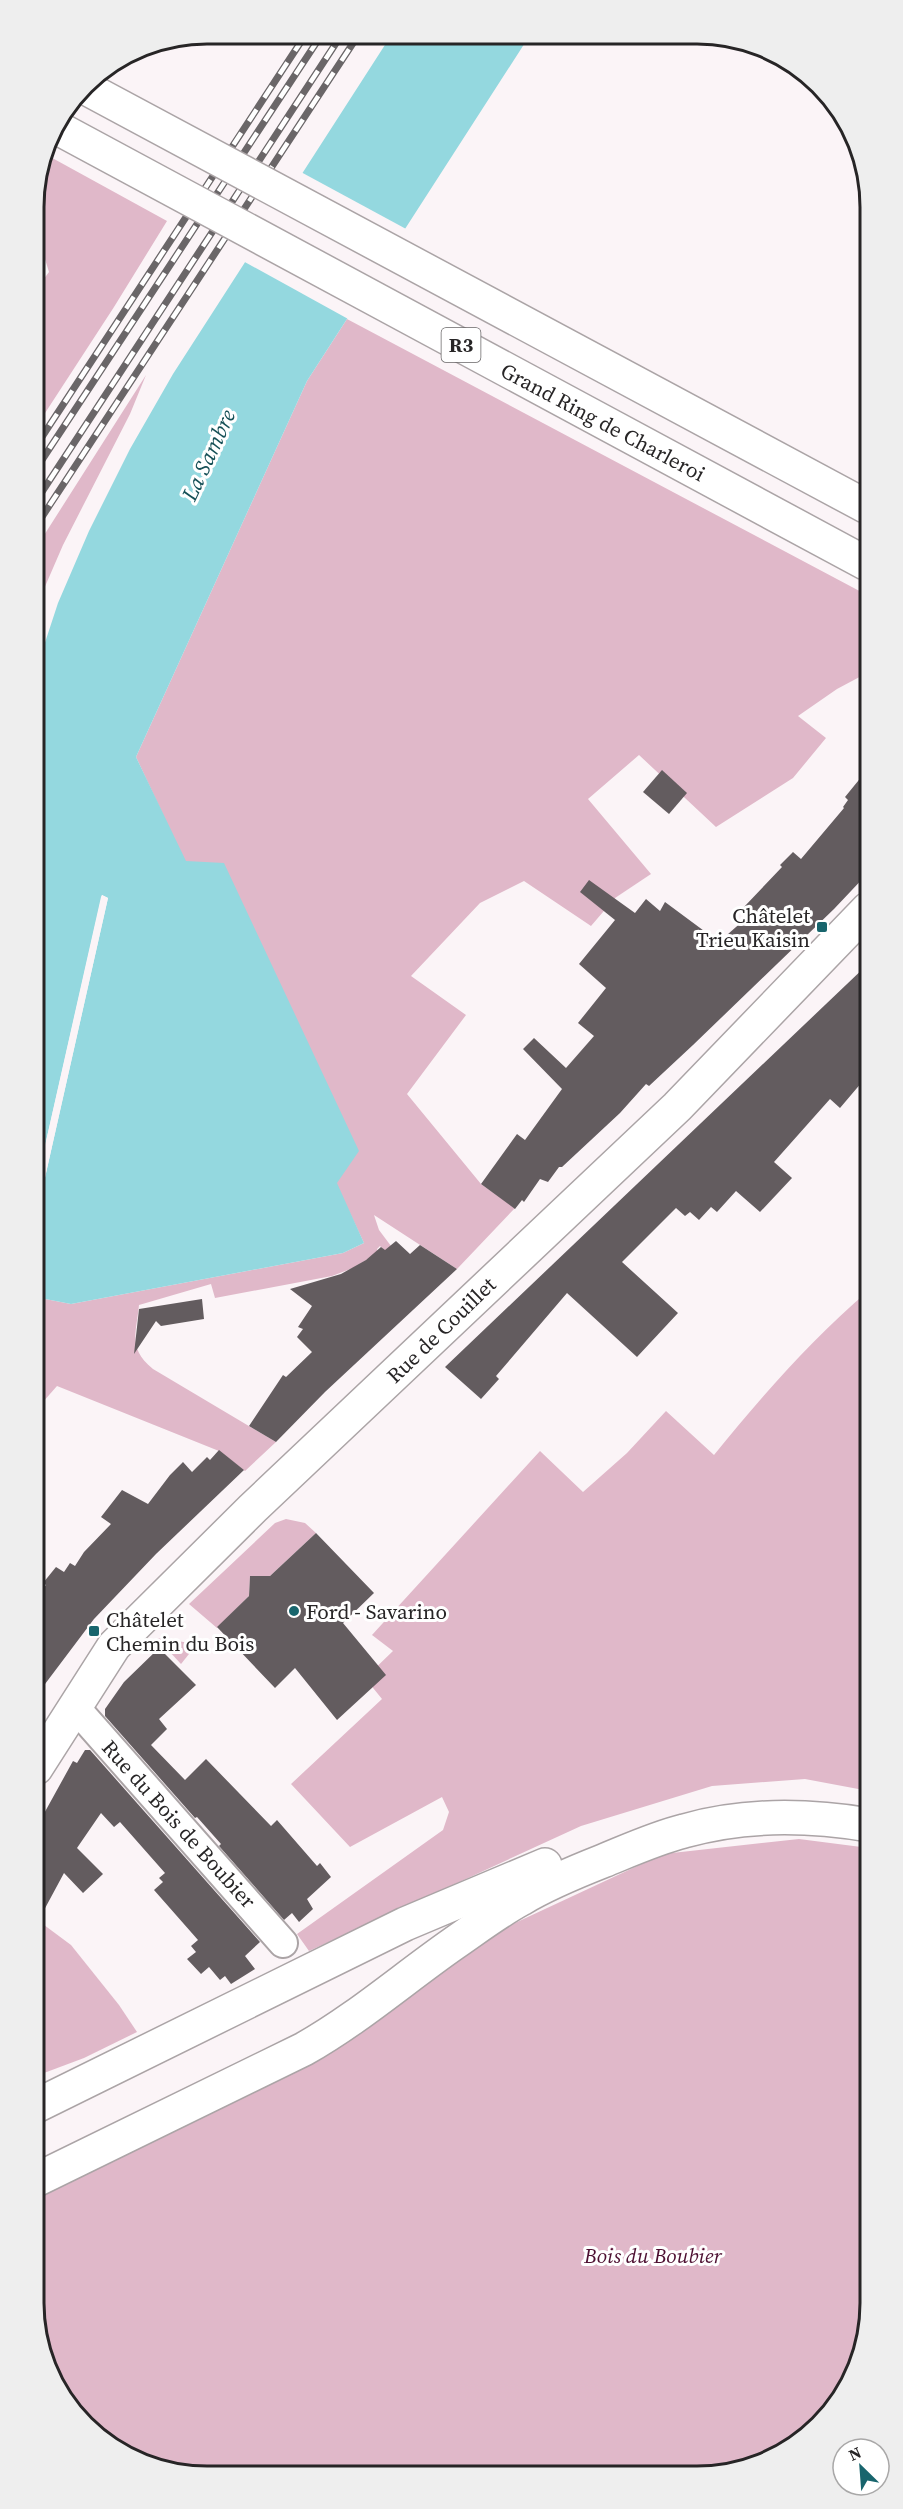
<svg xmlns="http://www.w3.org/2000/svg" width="903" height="2509" font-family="'Source Serif 4',serif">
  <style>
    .green { fill: #e0b8c9 }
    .water { fill: #94d8df }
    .pier { fill: #fbf4f7 }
    .building { fill: #635c5f }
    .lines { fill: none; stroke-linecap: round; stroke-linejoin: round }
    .minor-casing { stroke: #aba4a6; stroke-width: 32 }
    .major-casing { stroke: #aba4a6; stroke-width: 36 }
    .minor { stroke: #fff; stroke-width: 28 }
    .major { stroke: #fff; stroke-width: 33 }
    .rail-casing { stroke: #6a6668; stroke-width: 7 }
    .rail { stroke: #fff; stroke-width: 4.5; stroke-dasharray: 14; stroke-linecap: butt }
    .highway-bridge-casing { stroke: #aba4a6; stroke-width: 36; stroke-linecap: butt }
    .highway-bridge { stroke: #fff; stroke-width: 33 }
    .poi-dot { fill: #18656d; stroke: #fff; stroke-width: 2 }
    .labels { text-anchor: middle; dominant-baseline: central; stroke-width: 6; stroke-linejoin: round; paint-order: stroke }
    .shield { fill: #fff; stroke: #686667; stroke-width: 1.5 }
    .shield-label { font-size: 20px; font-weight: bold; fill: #272526 }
    .street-label { font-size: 21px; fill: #272526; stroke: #fff }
    .poi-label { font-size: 21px; fill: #272526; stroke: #fff; text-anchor: start }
    .park-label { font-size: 21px; font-style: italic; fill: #4d0f31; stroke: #fff }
    .water-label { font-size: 22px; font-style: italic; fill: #165057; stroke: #fff }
    .rim { fill: none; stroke: #272526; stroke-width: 3 }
  </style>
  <rect width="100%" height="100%" fill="#fbf4f7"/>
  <!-- green -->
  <g class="green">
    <path d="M45 154 167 221 114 307 34 430V292L49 272 40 243 33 238V195Z"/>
    <path d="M347 319 867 595V673L837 689 798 716 826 738 793 778 716 827 639 755 588 799 651 874 615 898 591 926 524 881 480 903 411 976 466 1015 407 1094 481 1184 515 1208 457 1269 374 1215 379 1230 391 1246 387 1253 380 1246 377 1249 378 1253 353 1268 332 1276 215 1298 211 1284 139 1305C136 1335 128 1348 153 1369L276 1442 245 1471 219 1451 57 1386 35 1411V1297L71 1304 343 1253 364 1243 136 757 307 381Z"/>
    <path d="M146 375 130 414 63 545 34 612V551Z"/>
    <path d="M868 1291 869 1791 805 1779 712 1786 581 1826 309 1951 297 1934 443 1830 449 1812 442 1797 350 1847 291 1784 382 1699 365 1678 393 1651 372 1635 540 1451 583 1492 627 1453 666 1411 714 1455C761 1397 811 1340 868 1291Z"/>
    <path d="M286 1519 305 1523 316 1533 270 1576H250L249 1596 217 1628 189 1604 275 1523Z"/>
    <path d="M157 1638 197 1644 181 1664Z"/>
    <path d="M799 1839 869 1848 870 2313 857 2368 827 2417 783 2453 731 2473H173L84 2425 36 2337V2195L500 1930 663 1854Z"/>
    <path d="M36 1919 71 1945 119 2005 137 2032 84 2058 36 2076Z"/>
  </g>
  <!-- water -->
  <path class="water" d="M392 34 530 35 307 381 136 757 186 861 224 863 359 1151 337 1183 364 1243 343 1253 71 1304 35 1297V1222L108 898 102 895 101 897 35 1190 34 676 58 603 89 531 130 449 173 374Z"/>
  <!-- pier -->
  <g class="pier">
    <path d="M299 171 408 230 350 320 243 261Z"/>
    <path d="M102 895 108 898 35 1222V1209L104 898 38 1190 35 1193V1190Z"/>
  </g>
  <!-- building -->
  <g class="building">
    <path d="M662 770 687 793 669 814 643 792Z"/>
    <path d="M867 770 868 873 834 909 693 1045 649 1086 646 1084 620 1113 562 1167H559L548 1182 540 1179 524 1202 522 1200 515 1209 481 1184 517 1134 525 1140 562 1089 523 1049 534 1038 566 1068 594 1036 578 1023 606 988 579 964 615 920 580 892 589 880 635 913 646 899 660 911 665 902 719 942 753 912 744 907 782 867 780 865 793 852 801 859 844 808 843 807 848 800 845 797Z"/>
    <path d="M868 964V1075L840 1108 830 1099 774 1162 792 1178 760 1212 736 1191 717 1212 711 1207 699 1220 690 1212 685 1216 676 1208 622 1262 678 1313 637 1357 567 1293 496 1376 499 1379 481 1399 445 1367Z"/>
    <path d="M396 1241 410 1254 420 1245 457 1269 325 1392 276 1442 249 1426 283 1375 286 1377 312 1352 297 1337 303 1329 298 1327 312 1306 290 1289 341 1274 366 1260 381 1247 385 1250Z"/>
    <path d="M202 1299 204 1319 161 1326 156 1321 134 1354 139 1309Z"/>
    <path d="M219 1450 244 1470 156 1554 94 1619 36 1696 35 1598 46 1585 43 1583 56 1567 64 1572 70 1563 75 1566 84 1552 111 1524 101 1517 122 1490 148 1504 170 1475 183 1462 192 1472 207 1457 210 1460Z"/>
    <path d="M316 1533 374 1593 343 1623 386 1675 337 1720 295 1668 275 1688 217 1627 249 1596 250 1576H270Z"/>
    <path d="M159 1648 196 1685 159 1719 167 1729 151 1745 185 1780 206 1759 271 1826 277 1820 317 1866 320 1863 331 1877 307 1899 313 1909 299 1922 292 1913 284 1920 219 1846 221 1844 197 1817 195 1818 105 1716V1709L124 1682Z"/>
    <path d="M85 1750H90L260 1942 245 1956 255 1969 231 1984 225 1976 220 1980 209 1967 201 1974 187 1959 196 1952 191 1946 198 1940 154 1890 163 1882 159 1878 165 1873 120 1822 114 1827 101 1813 77 1848 103 1874 83 1893 64 1873 36 1925V1828L73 1761 77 1763Z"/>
  </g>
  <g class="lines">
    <!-- minor casing -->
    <g class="minor-casing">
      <path id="minor" d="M74 1706 283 1943"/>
    </g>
    <!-- major casing -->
    <g class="major-casing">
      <g id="major">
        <path d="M36 1768 114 1646 253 1508 677 1107 868 909"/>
        <path d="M36 2106 405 1924 545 1865"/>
        <path d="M36 2180 304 2049C357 2019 403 1979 453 1944 475 1929 497 1912 521 1899 546 1884 575 1872 603 1861 630 1850 656 1838 684 1831 743 1814 809 1815 869 1825"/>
      </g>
    </g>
    <!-- minor -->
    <use href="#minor" class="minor"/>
    <!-- major -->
    <use href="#major" class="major"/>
    <!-- rail casing -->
    <g class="rail-casing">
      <g id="rail">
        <path d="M34 449 306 34"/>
        <path d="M34 472 322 34"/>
        <path d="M34 504 342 34"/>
        <path d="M34 529 359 34"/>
      </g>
    </g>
    <!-- rail -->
    <use href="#rail" class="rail"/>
    <!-- highway-bridge casing -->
    <g class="highway-bridge-casing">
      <g id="highway-bridge">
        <path d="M84 87 867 507"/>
        <path d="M54 126 867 564"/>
      </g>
    </g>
    <!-- highway-bridge -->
    <use href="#highway-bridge" class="highway-bridge"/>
  </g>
  <!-- markers -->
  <g class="poi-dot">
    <rect x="816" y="921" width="12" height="12" rx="3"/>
    <circle cx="294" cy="1611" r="6"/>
    <rect x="88" y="1625" width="12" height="12" rx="3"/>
  </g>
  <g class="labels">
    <!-- shield labels -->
    <rect class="shield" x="441.5" y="328" width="39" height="34" rx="4.5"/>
    <g class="shield-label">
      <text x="461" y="345">R3</text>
    </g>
    <!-- street labels -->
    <g class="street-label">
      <text transform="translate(603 422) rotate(28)">Grand Ring de Charleroi</text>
      <text transform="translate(441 1330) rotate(-44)">Rue de Couillet</text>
      <text transform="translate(179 1824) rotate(48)">Rue du Bois de Boubier</text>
    </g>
    <!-- poi labels -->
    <g class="poi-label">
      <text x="810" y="915" text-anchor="end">Châtelet<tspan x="810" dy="24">Trieu Kaisin</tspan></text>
      <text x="306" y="1611">Ford - Savarino</text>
      <text x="106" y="1619">Châtelet<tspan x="106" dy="24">Chemin du Bois</tspan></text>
    </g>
    <!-- park labels -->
    <g class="park-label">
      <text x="653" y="2255">Bois du Boubier</text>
    </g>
    <!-- water labels -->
    <g class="water-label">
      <text transform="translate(208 455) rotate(-65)">La Sambre</text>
    </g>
  </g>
  <!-- crop -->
  <path d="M0 0H903V2509H0ZM207 44H697A163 163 0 0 1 860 207V2303A163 163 0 0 1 697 2466H207A163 163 0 0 1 44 2303V207A163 163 0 0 1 207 44Z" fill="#eee" fill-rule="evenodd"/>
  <path class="rim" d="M207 44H697A163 163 0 0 1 860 207V2303A163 163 0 0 1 697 2466H207A163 163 0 0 1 44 2303V207A163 163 0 0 1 207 44Z"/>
  <!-- north arrow -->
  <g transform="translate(861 2467) rotate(335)"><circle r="28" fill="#ffffff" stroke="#a9a8a8" stroke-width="1.5"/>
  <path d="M0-4.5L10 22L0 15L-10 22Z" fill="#18656d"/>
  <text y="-9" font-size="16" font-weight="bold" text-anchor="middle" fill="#272526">N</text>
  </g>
</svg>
